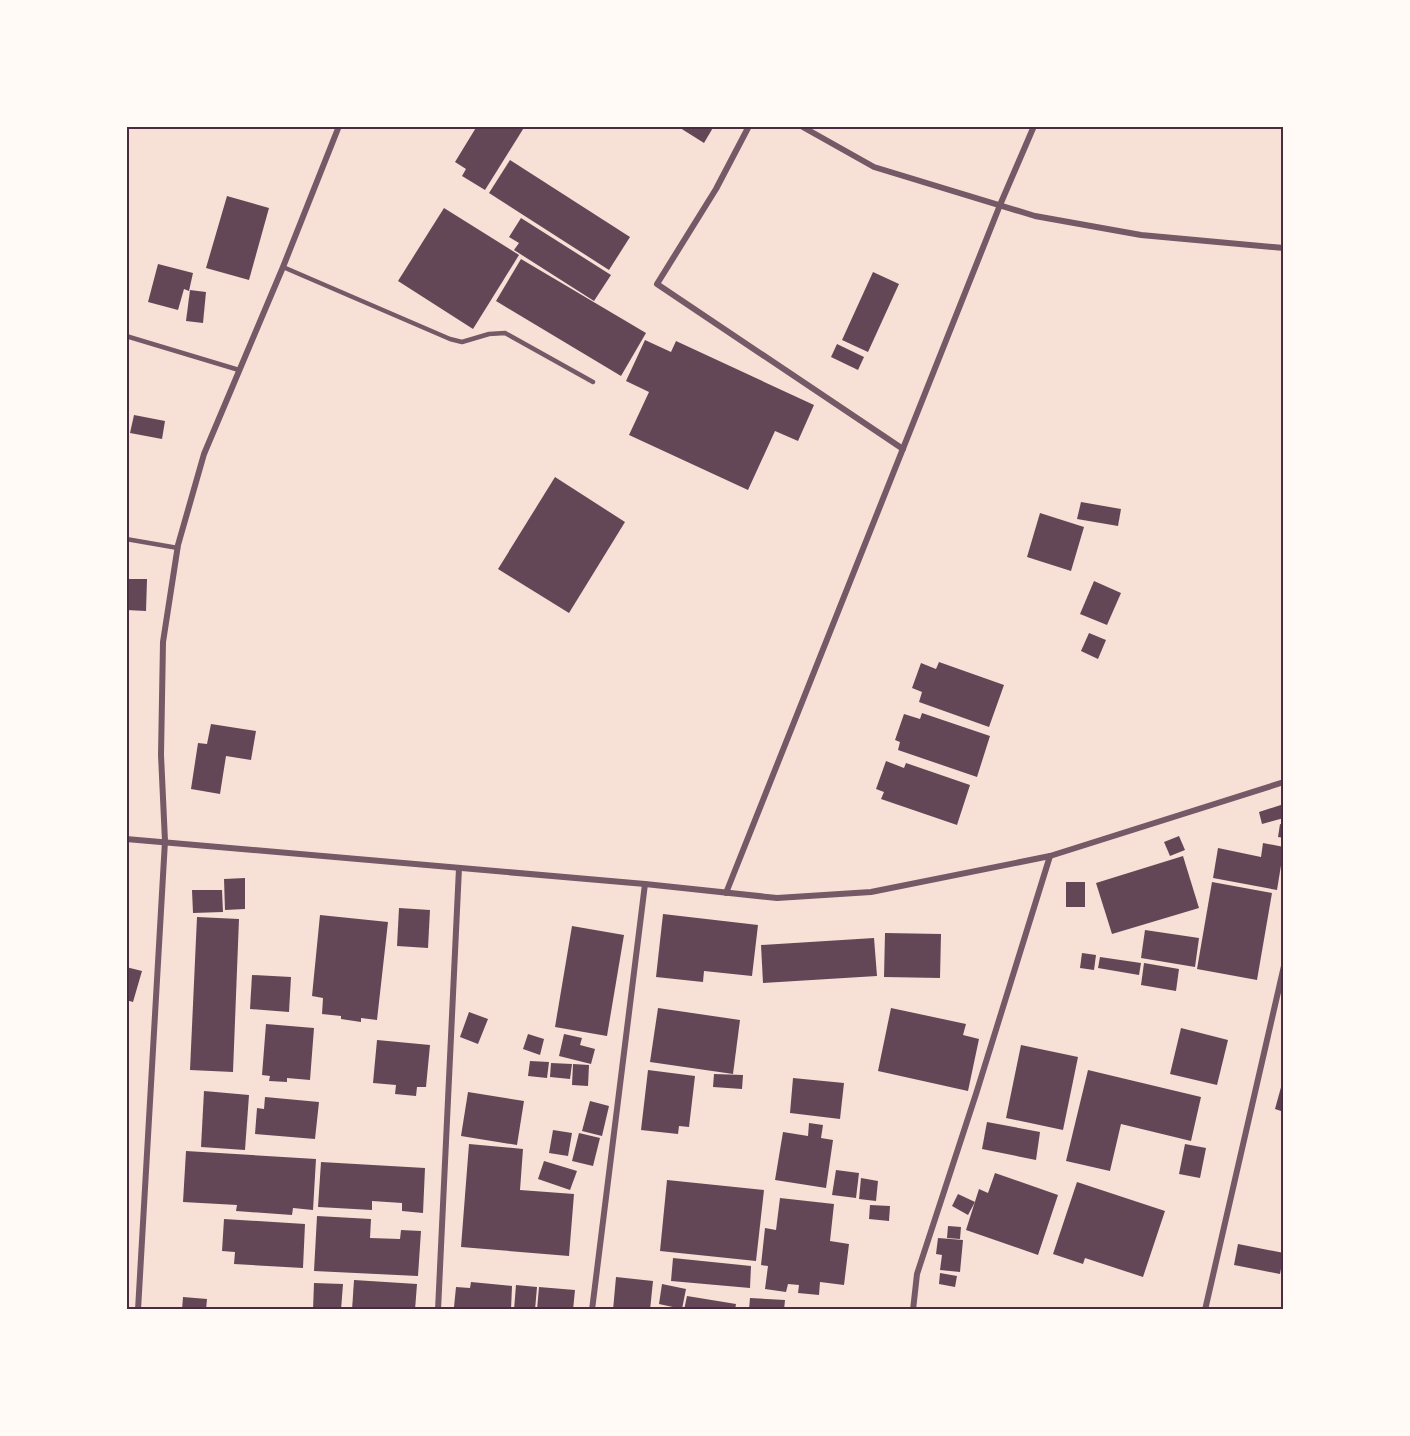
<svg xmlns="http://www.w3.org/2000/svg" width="1410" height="1436" font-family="'Asap Condensed',sans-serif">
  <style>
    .building { fill: #644757 }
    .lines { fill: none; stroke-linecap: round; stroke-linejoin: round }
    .service { stroke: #755966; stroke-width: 4.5 }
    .minor { stroke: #755966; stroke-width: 6 }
    .neatline { fill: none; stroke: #4a2c40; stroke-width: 2 }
  </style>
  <rect width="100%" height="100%" fill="#f7e1d7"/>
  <!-- building -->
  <g class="building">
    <path d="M477 126H525L485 190 462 176 466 169 455 162Z"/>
    <path d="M677 126H714L704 143Z"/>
    <path d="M510 160 630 237 609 270 489 193Z"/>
    <path d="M227 196 269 208 249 280 206 268Z"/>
    <path d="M444 208 519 255 473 329 398 281Z"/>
    <path d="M521 218 611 275 594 301 514 250 519 243 509 237Z"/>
    <path d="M521 259 646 333 621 376 496 301Z"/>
    <path d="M158 264 193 273 189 291 184 289 178 310 148 302Z"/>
    <path d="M873 272 899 284 868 352 842 340Z"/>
    <path d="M190 290 206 292 203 323 186 321Z"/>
    <path d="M645 340 671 352 676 341 814 405 798 441 775 431 748 490 629 435 649 392 626 381Z"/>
    <path d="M837 344 864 357 858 370 831 357Z"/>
    <path d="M134 415 165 421 162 439 130 433Z"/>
    <path d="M555 477 625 522 569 613 498 569Z"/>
    <path d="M1081 502 1121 509 1118 526 1077 519Z"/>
    <path d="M1040 513 1084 527 1071 571 1027 557Z"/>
    <path d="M126 579H147L146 611 126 610Z"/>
    <path d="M1094 581 1121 593 1107 625 1080 614Z"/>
    <path d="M1089 633 1106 640 1098 659 1081 651Z"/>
    <path d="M939 662 1004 685 989 727 919 702 922 692 912 688 921 663 936 669Z"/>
    <path d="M922 713 990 736 977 777 898 750 900 742 895 740 904 714 920 719Z"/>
    <path d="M211 724 256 731 251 760 226 756 220 794 191 789 198 743 207 744Z"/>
    <path d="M886 761 904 768 906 763 970 785 957 825 881 799 884 792 876 789Z"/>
    <path d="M1284 804V818L1262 824 1259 812Z"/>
    <path d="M1280 824 1284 825V838L1278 837Z"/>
    <path d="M1179 836 1185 850 1170 856 1164 842Z"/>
    <path d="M1263 843 1284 847 1277 890 1213 878 1218 848 1261 857Z"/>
    <path d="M1183 856 1199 908 1112 934 1096 883Z"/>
    <path d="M245 878V909L225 910 224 879Z"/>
    <rect x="1066" y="882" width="19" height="25"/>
    <path d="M1212 882 1272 893 1257 980 1197 969Z"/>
    <path d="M192 890H222L223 912 193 913Z"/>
    <path d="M399 908 430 910 428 948 397 946Z"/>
    <path d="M663 914 758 925 752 976 704 971 703 982 656 977Z"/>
    <path d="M320 915 388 922 377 1020 361 1018V1022L341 1019V1016L322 1014 323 998 312 996Z"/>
    <path d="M197 917 239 919 233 1072 190 1070Z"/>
    <path d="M572 926 624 935 607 1036 555 1027Z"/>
    <path d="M1145 930 1199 938 1195 967 1141 958Z"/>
    <path d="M885 933 941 934 940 978 884 977Z"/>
    <path d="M874 938 877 976 763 983 761 945Z"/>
    <path d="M1082 953 1096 955 1094 970 1080 968Z"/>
    <path d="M1100 957 1141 963 1139 975 1098 968Z"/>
    <path d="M1144 963 1179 969 1176 991 1141 985Z"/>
    <path d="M126 967 142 971 133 1002 126 1000Z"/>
    <path d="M252 975 291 977 289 1012 250 1009Z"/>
    <path d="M658 1008 740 1020 733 1074 650 1062Z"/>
    <path d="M891 1008 966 1024 963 1035 979 1039 968 1091 878 1071Z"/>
    <path d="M469 1012 488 1019 478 1044 460 1037Z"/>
    <path d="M266 1024 314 1028 310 1080 287 1078V1082L269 1081 270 1076 262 1075Z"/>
    <path d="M1181 1028 1228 1040 1217 1085 1170 1074Z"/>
    <path d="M528 1034 544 1039 540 1055 523 1049Z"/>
    <path d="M564 1034 582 1038 580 1045 595 1049 591 1064 559 1056Z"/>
    <path d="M377 1040 430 1045 426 1087H417L416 1096 395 1094 396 1085 373 1083Z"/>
    <path d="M1021 1045 1078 1057 1063 1130 1006 1118Z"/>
    <path d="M530 1061 549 1062 547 1078 528 1076Z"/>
    <path d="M551 1063 572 1064 570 1079 550 1077Z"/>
    <path d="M573 1064 589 1065 588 1086 572 1085Z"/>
    <path d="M648 1070 695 1076 689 1127 679 1126 678 1134 641 1130Z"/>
    <path d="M1088 1070 1201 1097 1191 1141 1121 1124 1110 1171 1066 1161Z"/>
    <path d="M714 1074 743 1075 742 1089 713 1087Z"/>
    <path d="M793 1078 844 1083 840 1119 790 1113Z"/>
    <path d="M1283 1080H1284V1112L1275 1109Z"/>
    <path d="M204 1091 249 1095 245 1150 201 1147Z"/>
    <path d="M468 1092 524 1101 517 1145 461 1136Z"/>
    <path d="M265 1097 319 1102 315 1139 255 1134 257 1108 264 1109Z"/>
    <path d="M590 1101 609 1106 602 1136 582 1131Z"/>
    <path d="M987 1122 1040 1132 1036 1160 982 1149Z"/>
    <path d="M809 1123 823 1125 821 1138 833 1140 826 1188 775 1180 783 1132 808 1136Z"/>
    <path d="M553 1130 572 1133 568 1156 549 1153Z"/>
    <path d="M579 1133 600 1138 593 1166 572 1161Z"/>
    <path d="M469 1144 523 1149 520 1190 574 1194 569 1256 461 1247Z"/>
    <path d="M1185 1144 1206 1148 1200 1178 1179 1174Z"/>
    <path d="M186 1151 316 1159 313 1210 293 1208 292 1215 236 1211 237 1205 183 1202Z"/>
    <path d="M544 1161 577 1171 570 1190 538 1179Z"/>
    <path d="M321 1162 425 1168 423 1213 402 1211V1203L372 1201V1210L318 1207Z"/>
    <path d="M836 1170 859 1173 856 1198 832 1195Z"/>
    <path d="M995 1173 1058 1195 1038 1255 966 1230 979 1189 988 1193Z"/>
    <path d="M861 1178 878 1181 876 1201 859 1199Z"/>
    <path d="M667 1180 764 1190 756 1261 660 1251Z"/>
    <path d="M1077 1182 1165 1211 1143 1277 1085 1258 1083 1264 1053 1254Z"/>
    <path d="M958 1194 975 1202 968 1215 952 1206Z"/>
    <path d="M780 1198 834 1204 830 1241 849 1244 844 1285 820 1282 819 1295 798 1293 799 1285 788 1284 786 1292 765 1289 768 1266 761 1265 765 1228 776 1230Z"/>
    <path d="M870 1205 890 1206 889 1221 869 1219Z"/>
    <path d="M317 1216 371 1219 370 1238 400 1239 401 1230 421 1231 418 1276 314 1271Z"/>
    <path d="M224 1219 305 1224 303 1268 234 1264 235 1252 222 1251Z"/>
    <path d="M948 1226 961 1227 960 1239 947 1238Z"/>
    <path d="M938 1238 963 1240 960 1272 940 1270 942 1255 936 1254Z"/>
    <path d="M1238 1244 1284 1253 1280 1274 1234 1265Z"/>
    <path d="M673 1258 751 1266 750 1288 671 1281Z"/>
    <path d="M940 1273 957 1276 955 1287 939 1284Z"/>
    <path d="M616 1277 653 1281 650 1310H613Z"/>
    <path d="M354 1280 417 1284 415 1310H352Z"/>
    <path d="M471 1282 512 1286 511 1310 454 1307 456 1287 470 1288Z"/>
    <path d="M314 1283 343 1284 341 1310H313Z"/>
    <path d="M662 1284 686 1289 682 1309 659 1304Z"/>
    <path d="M516 1285 537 1287 535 1310H514Z"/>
    <path d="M539 1287 575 1290 573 1310H537Z"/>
    <path d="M687 1296 736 1304 735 1310H684Z"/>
    <path d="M183 1297 207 1299 206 1310H182Z"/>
    <path d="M750 1298 785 1300 784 1310H749Z"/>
  </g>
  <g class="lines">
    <!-- service -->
    <g class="service">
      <path d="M283 267 450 339 462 342 489 334 505 333 593 382"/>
      <path d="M126 336 239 370"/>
      <path d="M126 539 178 548"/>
    </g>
    <!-- minor -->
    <g class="minor">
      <path d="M749 126 716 189 657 284 903 449"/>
      <path d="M801 126 874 167 1035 216 1141 235 1284 248"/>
      <path d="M126 839 645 884 777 898 871 892 1050 856 1284 782"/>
      <path d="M726 893 1000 205 1034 126"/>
      <path d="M138 1310 165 841 161 755 163 642 178 545 204 454 283 267 339 126"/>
      <path d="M438 1310 459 868"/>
      <path d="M592 1310 645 884"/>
      <path d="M913 1310 917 1274 976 1094 1050 856"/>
      <path d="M1205 1310 1284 966"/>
    </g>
  </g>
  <!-- border -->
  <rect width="1410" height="1436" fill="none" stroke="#fffaf5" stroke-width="255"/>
  <rect x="128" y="128" width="1154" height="1180" class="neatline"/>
</svg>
